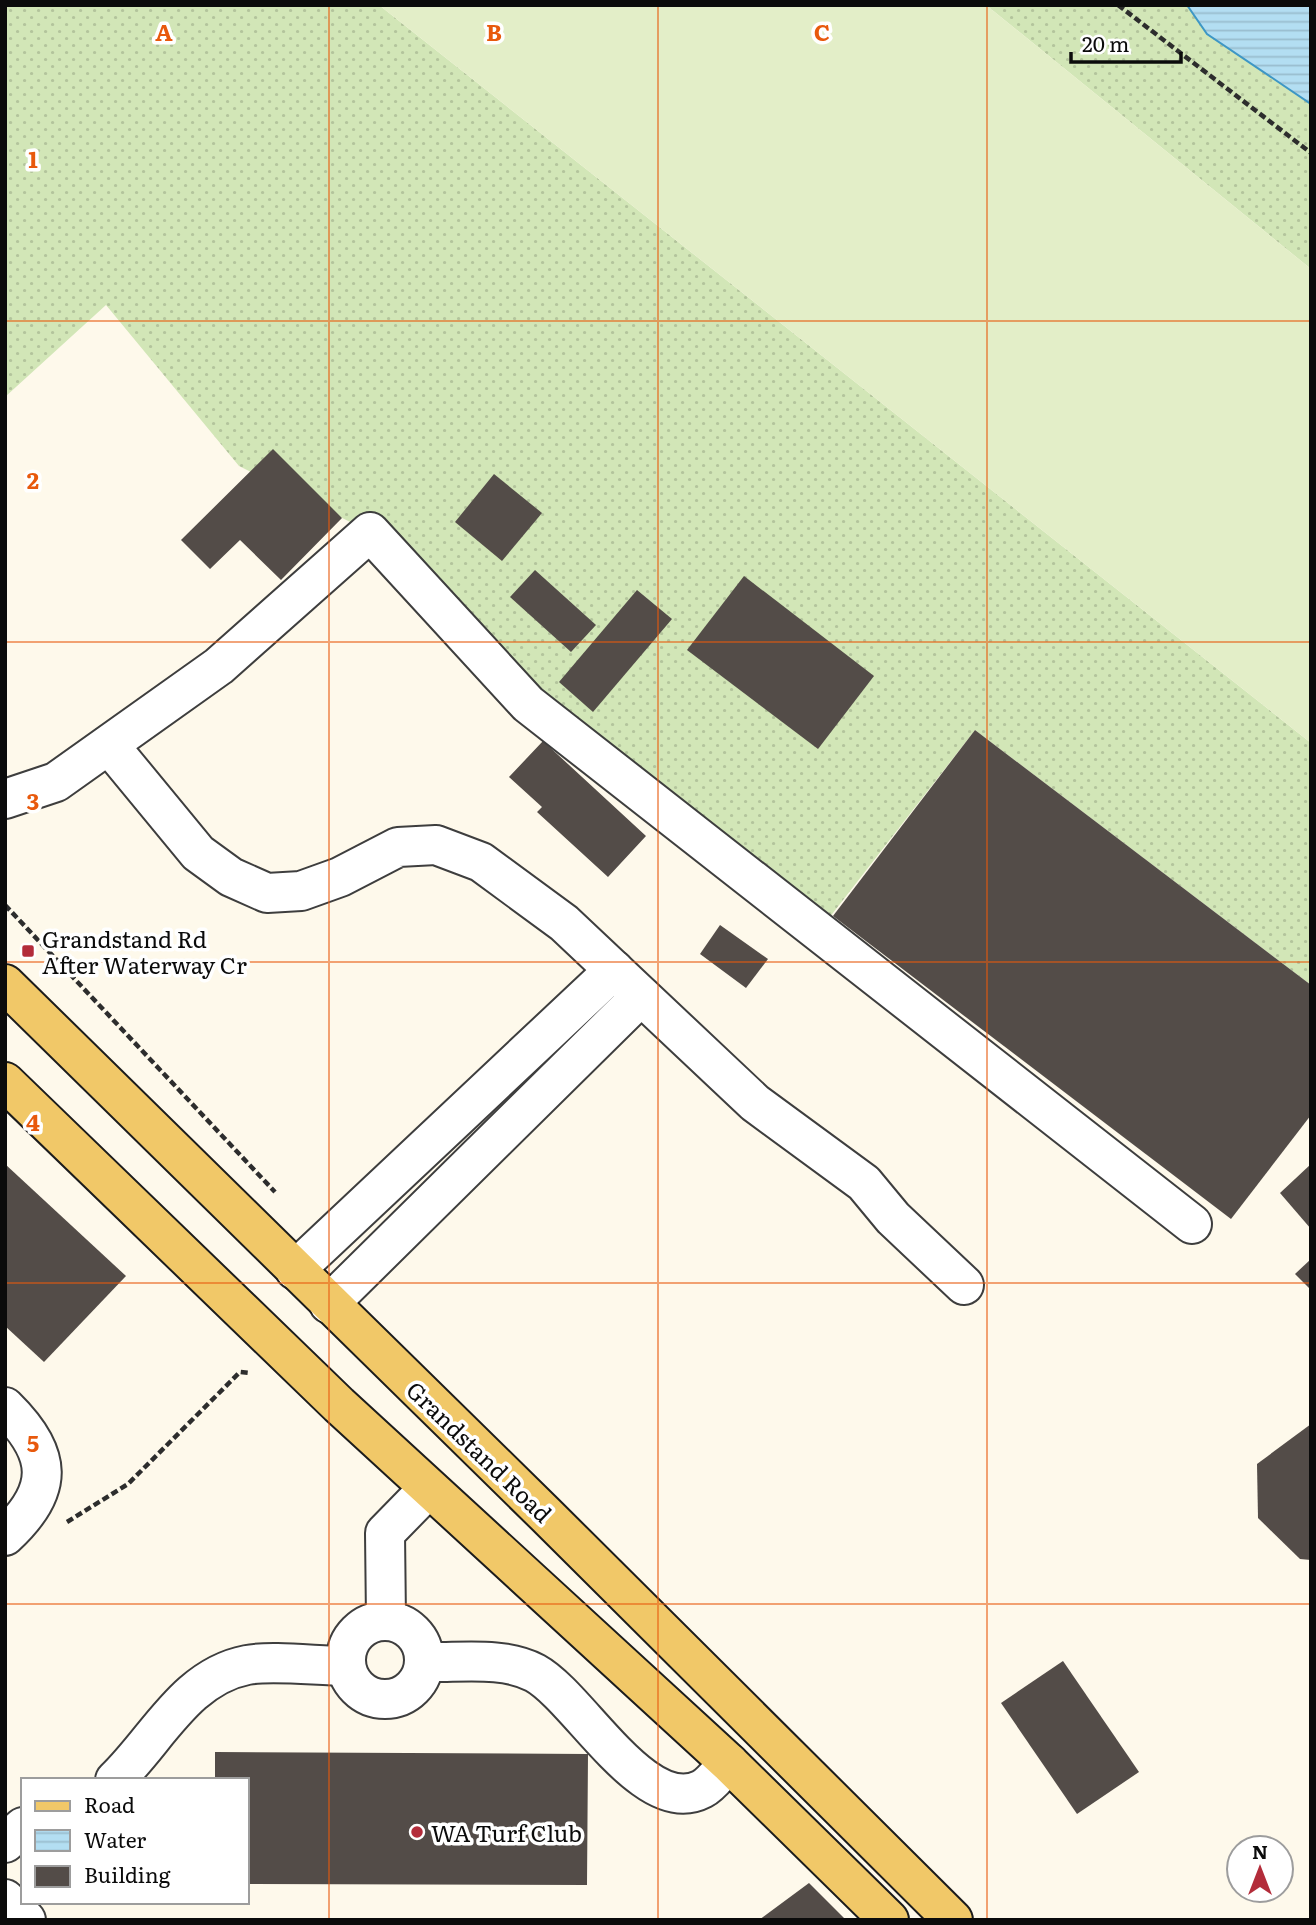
<svg xmlns="http://www.w3.org/2000/svg" width="1316" height="1925" font-family="Literata,serif">
  <style>
    .grass { fill: url(#grass-dots) }
    .pitch { fill: #e3eec8 }
    .water { fill: url(#water-rules); stroke: #3e97c5; stroke-width: 2 }
    .building { fill: #534c48 }
    .lines { fill: none; stroke-linecap: round; stroke-linejoin: round }
    .minor-casing { stroke: #3e3e3e; stroke-width: 42 }
    .major-casing { stroke: #1c1c1c; stroke-width: 42 }
    .path { stroke: #2d2d2d; stroke-width: 4.5; stroke-dasharray: 7 3.5; stroke-linecap: butt }
    .minor { stroke: #fff; stroke-width: 38 }
    .major { stroke: #f1c868; stroke-width: 38 }
    .grid { fill: none; stroke: #e8590c; stroke-width: 2; stroke-opacity: 0.55 }
    .poi-dot { fill: #b32c3a; stroke: #fff; stroke-width: 2.5 }
    .labels { text-anchor: middle; dominant-baseline: central; stroke-width: 7; stroke-linejoin: round; paint-order: stroke }
    .poi-label { font-size: 23px; fill: #0b0b0b; stroke: #fff; text-anchor: start }
    .street-label { font-size: 23px; fill: #0b0b0b; stroke: #fff }
    .grid-label { font-size: 23px; text-anchor: middle; font-weight: bold; fill: #e8590c; stroke: #fff; stroke-width: 7; stroke-linejoin: round; paint-order: stroke }
  </style>
  <defs>
    <pattern id="grass-dots" width="8" height="8" patternUnits="userSpaceOnUse" patternTransform="scale(1.75)"><rect width="8" height="8" fill="#d2e6b7"/><path d="M2 2h.1M6 6h.1" fill="none" stroke="#b3c49c" stroke-width="1.8" stroke-linecap="round"/></pattern>
    <pattern id="water-rules" width="6" height="5" patternUnits="userSpaceOnUse" patternTransform="scale(1.75)"><rect width="6" height="5" fill="#b3def2"/><path d="M0 2.5h6" fill="none" stroke="#99bdce"/></pattern>
  </defs>
  <rect width="100%" height="100%" fill="#fef9eb"/>
  <!-- grass -->
  <g class="grass">
    <path d="M5 5H379L1311 743V985L975 730 819 931 528 704 370 532 239 466 106 305 5 397Z"/>
    <path d="M986 5H1311V269Z"/>
  </g>
  <!-- pitch -->
  <path class="pitch" d="M379 5H986L1311 269V743Z"/>
  <!-- water -->
  <path class="water" d="M1187 5H1311V104L1207 34Z"/>
  <!-- building -->
  <g class="building">
    <path d="M273 449 342 518 281 580 240 540 210 569 181 540Z"/>
    <path d="M494 474 542 513 502 561 455 522Z"/>
    <path d="M535 570 596 625 571 652 510 597Z"/>
    <path d="M744 576 874 676 818 749 687 650Z"/>
    <path d="M637 590 672 619 593 712 559 682Z"/>
    <path d="M975 730 1311 985V1115L1231 1219 833 916Z"/>
    <path d="M543 741 646 836 608 877 537 812 542 807 509 777Z"/>
    <path d="M720 925 768 959 746 988 700 954Z"/>
    <path d="M5 1164 126 1276 44 1362 5 1326Z"/>
    <path d="M1311 1164V1229L1280 1193Z"/>
    <path d="M1311 1259V1290L1295 1274Z"/>
    <path d="M1311 1424V1560L1300 1559 1258 1518 1257 1464Z"/>
    <path d="M1063 1661 1139 1772 1077 1814 1001 1703Z"/>
    <path d="M215 1752 588 1754 587 1885 247 1884V1780H215Z"/>
    <path d="M809 1883 846 1920H759Z"/>
  </g>
  <g class="lines">
    <!-- minor casing -->
    <g class="minor-casing">
      <g id="minor">
        <path d="M109 745 198 853 231 877 267 893 301 891 340 877 398 847 436 845 481 862 564 923 755 1103 864 1183 893 1218 964 1285"/>
        <path d="M5 799 56 782 219 666 370 532 528 704 1192 1224"/>
        <path d="M295 1270 614 970"/>
        <path d="M329 1304 641 996"/>
        <path d="M5 1407C53 1454 55 1490 5 1536"/>
        <path d="M386 1620 385 1533 428 1489"/>
        <circle cx="385" cy="1660" r="39"/>
        <path d="M425 1662C460 1663 503 1656 535 1673 579 1697 645 1819 702 1789 712 1784 721 1770 729 1763"/>
        <path d="M115 1780C157 1740 185 1677 247 1665 272 1660 318 1666 345 1666"/>
        <path d="M5 1843 23 1827"/>
        <path d="M5 1899 26 1920"/>
      </g>
    </g>
    <!-- major casing -->
    <g class="major-casing">
      <g id="major">
        <path d="M5 984 546 1515 953 1920"/>
        <path d="M5 1082 339 1405 729 1763 889 1920"/>
      </g>
    </g>
    <!-- path -->
    <g class="path">
      <path d="M1118 5 1311 153"/>
      <path d="M5 905 275 1192"/>
      <path d="M67 1522 128 1484 240 1372 249 1373"/>
    </g>
    <!-- minor -->
    <use href="#minor" class="minor"/>
    <!-- major -->
    <use href="#major" class="major"/>
  </g>
  <!-- grid -->
  <path class="grid" d="M329 5V1920M658 5V1920M987 5V1920M5 321H1311M5 642H1311M5 962H1311M5 1283H1311M5 1604H1311"/>
  <!-- markers -->
  <g class="poi-dot">
    <rect x="21" y="944" width="14" height="14" rx="3.5"/>
    <circle cx="417" cy="1832" r="7"/>
  </g>
  <g class="labels">
    <!-- poi labels -->
    <g class="poi-label">
      <text x="42" y="938">Grandstand Rd<tspan x="42" dy="26">After Waterway Cr</tspan></text>
      <text x="431" y="1832">WA Turf Club</text>
    </g>
    <!-- street labels -->
    <g class="street-label">
      <text transform="translate(480 1451) rotate(44)">Grandstand Road</text>
    </g>
  </g>
  <g class="grid-label">
    <text x="164" y="41">A</text>
    <text x="494" y="41">B</text>
    <text x="822" y="41">C</text>
    <text x="33" y="168">1</text>
    <text x="33" y="489">2</text>
    <text x="33" y="810">3</text>
    <text x="33" y="1131">4</text>
    <text x="33" y="1452">5</text>
  </g>
  <!-- border -->
  <rect width="1316" height="1925" fill="none" stroke="#0b0b0b" stroke-width="14"/>
  <!-- legend -->
  <rect x="21" y="1778" width="228" height="126" fill="#ffffff" stroke="#9d9d9d" stroke-width="2"/>
  <rect x="35" y="1801" width="35" height="10" fill="#f1c868" stroke="#9d9d9d" stroke-width="2"/>
  <text x="84" y="1813" font-size="21" fill="#0b0b0b">Road</text>
  <rect x="35" y="1830" width="35" height="21" fill="url(#water-rules)" stroke="#9d9d9d" stroke-width="2"/>
  <text x="84" y="1848" font-size="21" fill="#0b0b0b">Water</text>
  <rect x="35" y="1866" width="35" height="21" fill="#534c48" stroke="#9d9d9d" stroke-width="2"/>
  <text x="84" y="1883" font-size="21" fill="#0b0b0b">Building</text>
  <!-- north arrow -->
  <g transform="translate(1260 1869)"><circle r="33" fill="#ffffff" stroke="#9d9d9d" stroke-width="2"/>
  <path d="M0-5L12 26L0 18L-12 26Z" fill="#b32c3a"/>
  <text y="-10" font-size="19" font-weight="bold" text-anchor="middle" fill="#0b0b0b">N</text>
  </g>
  <!-- scale -->
  <path d="M1071 52v10h110v-10" fill="none" stroke="#0b0b0b" stroke-width="3.5"/>
  <text x="1082" y="52" font-size="21" fill="#0b0b0b" stroke="#ffffff" stroke-width="5" paint-order="stroke">20 m</text>
</svg>
